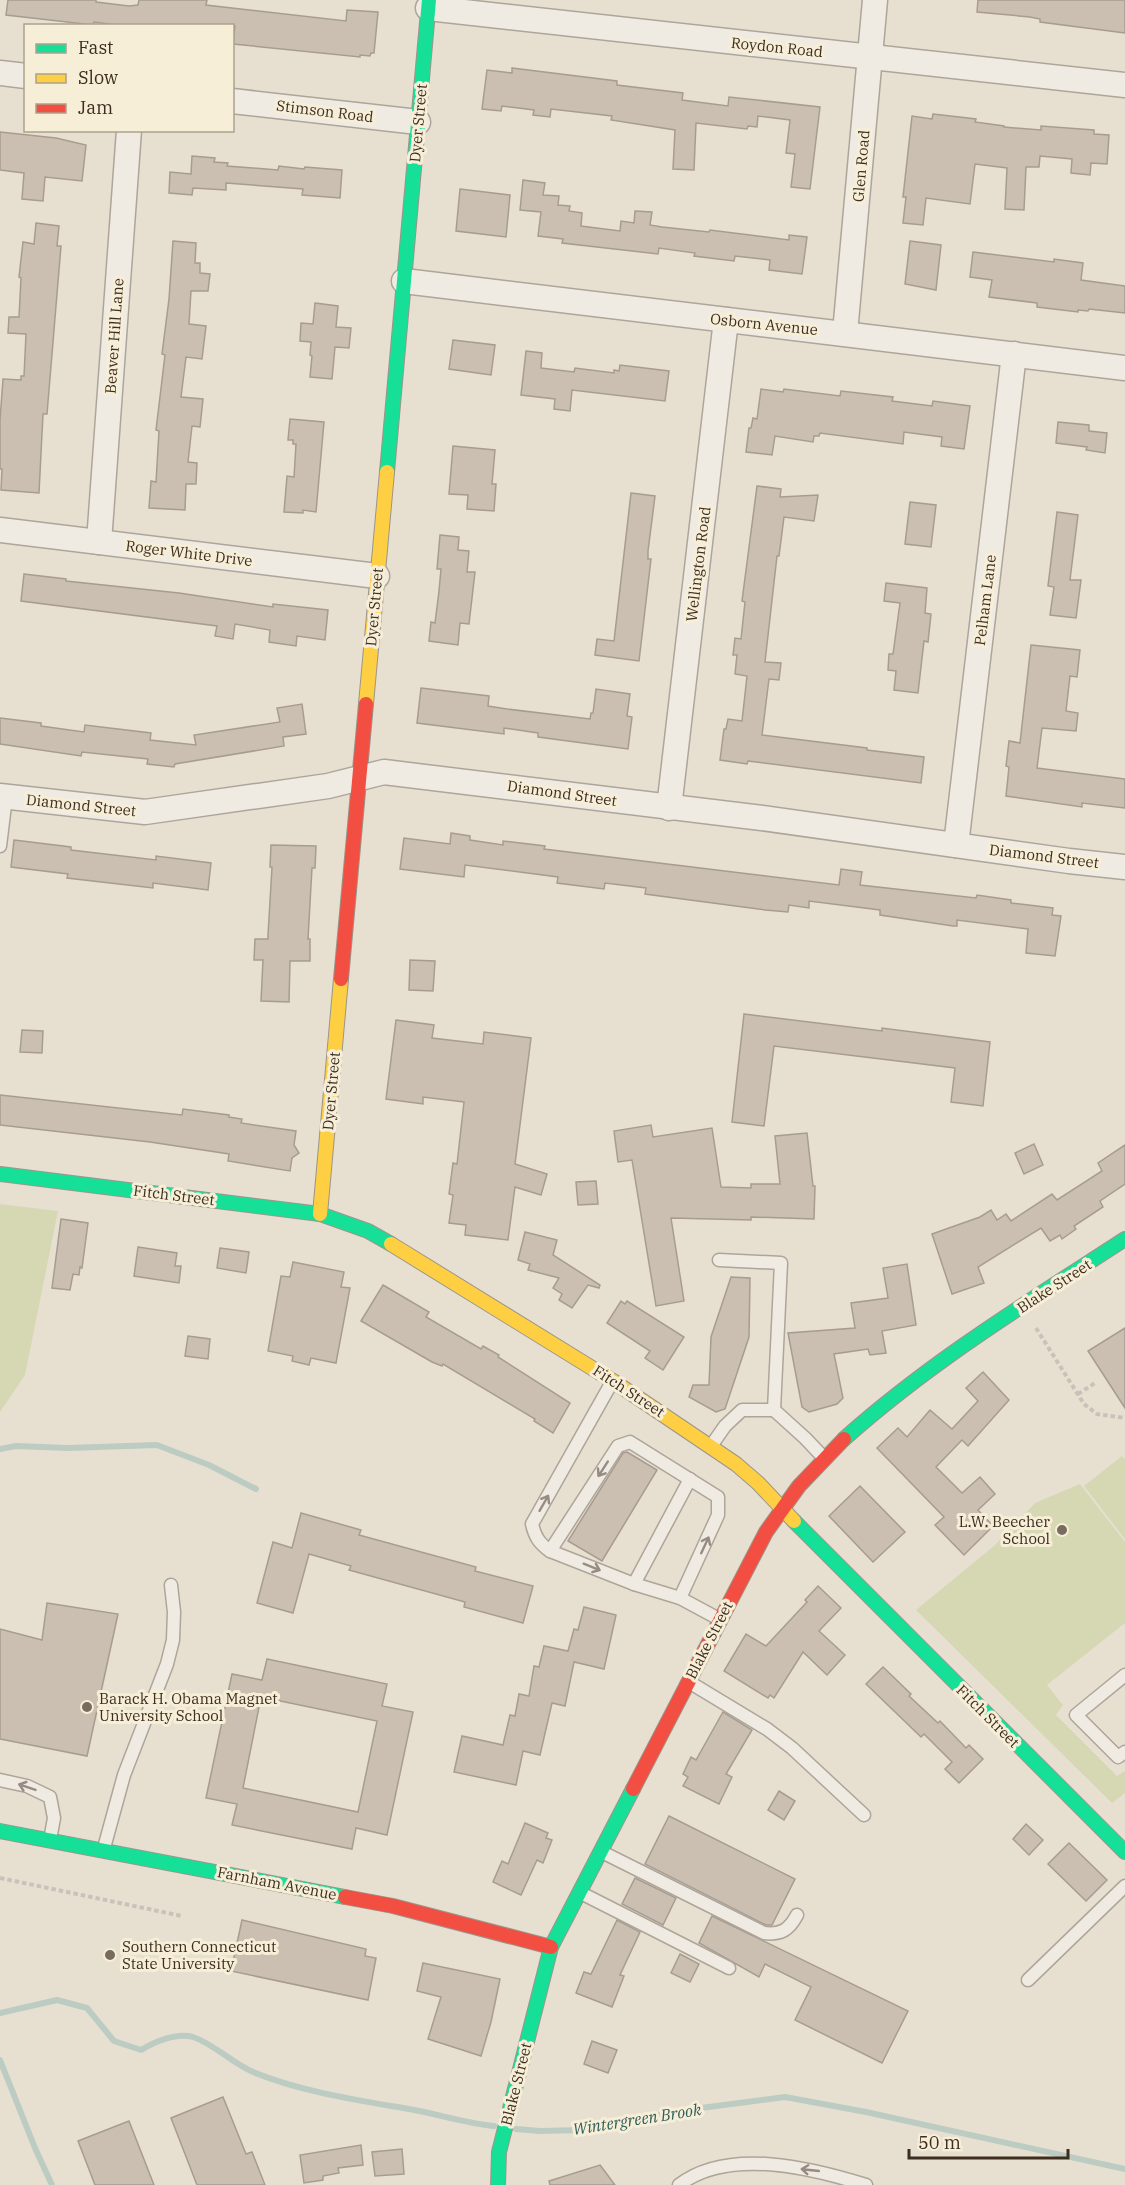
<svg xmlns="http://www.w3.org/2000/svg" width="1125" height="2185" font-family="'IBM Plex Serif',serif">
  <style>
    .green { fill: #d6d7b3 }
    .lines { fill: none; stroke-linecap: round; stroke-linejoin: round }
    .stream { stroke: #bcccc2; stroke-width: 6 }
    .building { fill: #cbbfb2; stroke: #a89c90; stroke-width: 1.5; fill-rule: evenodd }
    .lane-casing { stroke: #ada599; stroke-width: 15 }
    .street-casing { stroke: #ada599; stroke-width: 27 }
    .fast-casing { stroke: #9c958a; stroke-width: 16 }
    .slow-casing { stroke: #9c958a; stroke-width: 16 }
    .jam-casing { stroke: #9c958a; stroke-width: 16 }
    .path { stroke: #c8c2b9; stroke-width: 4; stroke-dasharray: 4.5 3; stroke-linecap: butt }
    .lane { stroke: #efebe3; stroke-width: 12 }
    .street { stroke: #efebe3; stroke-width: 24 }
    .fast { stroke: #16e098; stroke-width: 14 }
    .slow { stroke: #ffcf43; stroke-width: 14 }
    .jam { stroke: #f24e42; stroke-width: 14 }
    .oneway { stroke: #968c82 }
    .poi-dot { fill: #786c5e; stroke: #f7eed8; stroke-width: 2 }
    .labels { text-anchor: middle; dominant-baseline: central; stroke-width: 6; stroke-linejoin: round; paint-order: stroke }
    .street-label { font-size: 15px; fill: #3d2e20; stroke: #f7eed8 }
    .poi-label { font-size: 15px; fill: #3d2e20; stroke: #f7eed8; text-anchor: start }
    .water-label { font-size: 16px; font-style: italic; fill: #2f5d5a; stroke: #f7eed8 }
  </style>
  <rect width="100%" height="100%" fill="#e7e0d1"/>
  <!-- green -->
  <g class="green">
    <path d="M0 1204 58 1211 25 1375 0 1412Z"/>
    <path d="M1122 1456 1125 1459V1539L1084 1486Z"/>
    <path d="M1080 1484 1125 1542V1623L1047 1685 1063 1705 1056 1715 1117 1776 1125 1771V1793L1112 1803 916 1610 994 1546 1035 1503Z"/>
  </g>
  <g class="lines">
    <!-- stream -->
    <g class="stream">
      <path d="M0 1449 16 1446 68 1448 157 1445 209 1465 256 1489"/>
      <path d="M0 2013 57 2000 87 2008 114 2041 141 2050C154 2042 177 2032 193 2037 214 2044 232 2063 253 2072 302 2092 357 2100 409 2109 438 2114 464 2123 494 2126"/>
      <path d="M0 2060 35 2148 52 2185"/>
      <path d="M516 2129 540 2131 582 2130 678 2111 785 2097 866 2112 1125 2169"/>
    </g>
  </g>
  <!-- building -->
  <g class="building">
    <path d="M8 0H96V2L129 6 138 5 139 0H207L206 5 346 21 347 10 378 12 374 53H371L370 56 360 55V57L233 44 235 26H125L94 22 93 25 6 15Z"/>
    <path d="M978 0H1125V33L1040 22V19L1030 17 977 12Z"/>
    <path d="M512 68 617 81V85L683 93 682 100 728 106 729 97 820 107 810 189 791 187 795 154 786 153 790 120 758 116 757 127 748 126 747 129 696 123 694 170 673 169 675 130 611 120 612 116 551 109 550 117 533 115 534 110 502 106 501 111 482 109 487 70 512 73Z"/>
    <path d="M933 114 976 119 975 122 1004 126V127L1041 130V126L1094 130V134L1109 135 1107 164 1091 163 1090 175 1071 173 1072 159 1040 156 1039 167H1026L1024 210 1005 209 1007 168 975 164 970 204 926 198 923 225 903 223 906 197H903L912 116 932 119Z"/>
    <path d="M0 132 56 138 86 145 82 181 45 177 43 201 22 199 24 173 0 170Z"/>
    <path d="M192 156 215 158 214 162 228 163 227 166 278 170 279 166 304 169 305 167 342 170 340 198 302 195 303 189 226 183V190L193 188 192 195 169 193 170 172 191 174Z"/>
    <path d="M523 180 545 183 543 195 559 196 558 205 570 206 569 211 582 213 581 226 620 231 621 221 634 223 635 211 652 212 650 225 662 227 709 232 710 230 789 240V235L807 237 802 274 769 270 770 260 735 256 734 261 694 256 695 253 659 248 658 254 562 243 563 239 538 236 541 212 520 210Z"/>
    <path d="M460 189 510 195 506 237 456 231Z"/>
    <path d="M36 223 59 226 57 246H61L47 414H43L39 493 1 490 2 469H0V420L3 379 21 380V376H24L26 334 8 333 9 317H19L21 278 19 277 23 242 34 244Z"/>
    <path d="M173 241 196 243 195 263H200V273L210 274 208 291H191L189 324 206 326 202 359 186 357 181 397 203 399 200 427 192 426 188 462 197 463 196 484H186L185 510 149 508 151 481 156 482 159 431 156 430 165 355 162 354 169 299Z"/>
    <path d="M910 241 941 245 936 290 905 284Z"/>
    <path d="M973 252 1054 262V259L1083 263 1081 280 1125 286V313L1089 309 1088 311 1078 310V312L1037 307V303L989 297 992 280 970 277Z"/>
    <path d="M315 303 338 306 336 327 351 328 349 348 335 347 332 379 310 377 312 356 310 355 311 342 300 341 301 323 313 324Z"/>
    <path d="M453 340 495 345 491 375 449 369Z"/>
    <path d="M526 351 542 353 541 368 574 372 575 368 614 373V370L619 371 620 365 669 371 665 401 572 390 570 411 554 409 555 399 521 395Z"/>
    <path d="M761 389 783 392 784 389 840 396 841 391 893 397 892 401 932 406 933 401 970 406 964 449 941 446 942 437 904 432 903 444 820 433 819 436H814L813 442 775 436 772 455 746 452 749 428H751L753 418 757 419Z"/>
    <path d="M290 419 324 422 316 512 303 510V513L284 512 287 476 294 477 296 444H293V440H288Z"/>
    <path d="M1058 422 1089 425V431L1107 433 1105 453 1086 450 1087 447 1056 443Z"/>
    <path d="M453 446 495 450 492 484H496L494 511 467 509 468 495 449 494Z"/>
    <path d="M757 486 781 489 780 497 818 495 814 521 784 517 779 556H777L765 662 781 663 779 680 769 679 762 735 867 748V750L924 757 921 783 748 761 747 764 720 760 724 729H726L728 719 742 721 747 676 735 674 737 655H733L735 638 741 639 745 602 742 601Z"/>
    <path d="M631 493 655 496 648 551V559H651L639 661 595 655 597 639 614 641Z"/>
    <path d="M910 502 936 505 931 547 905 544Z"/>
    <path d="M1057 512 1078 515 1070 580H1081L1076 618 1050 615 1054 587 1048 586Z"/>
    <path d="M440 535 459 537 458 550 469 551 467 572H475L469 624 460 623 458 645 429 641 431 622 435 623 439 591 441 569H437Z"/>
    <path d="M24 574 66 579V581L179 593 273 607V604L328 610 325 640 297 636 296 646 269 642 270 630 235 624 233 639 215 636 217 626 21 601Z"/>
    <path d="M886 583 927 588 925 613 931 614 928 642 924 641 918 693 894 690 896 671 888 670 889 654H893L900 603 884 601Z"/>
    <path d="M1031 645 1080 650 1077 677 1070 676 1066 711 1078 713 1076 731 1042 728 1037 768 1125 779V808L1082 803V807L1006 796 1009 767 1006 766 1009 741 1020 743Z"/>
    <path d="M421 688 489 696 488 706 507 709 590 719 591 713H593L596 689 630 694 627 716 632 717 628 749 538 737V733L504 728V734L417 723Z"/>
    <path d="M302 704 306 734 283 737 284 746 175 764 174 767 147 764 148 759 82 752 81 756 0 744V718L41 723V726L84 732 85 725 151 733 150 740 196 745 194 735 280 722 277 708Z"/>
    <path d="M451 833 470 836V840L503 845V841L545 846 544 849 839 885 841 869 862 872 860 885 976 898 977 895 1011 900V903L1053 908 1052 915 1061 916 1055 956 1026 953 1028 929 957 920V926H953L880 915V910L809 901V908L789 905 788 912 765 910 645 894 646 888 605 883 604 889 557 883 558 877 465 865 464 877 400 869 404 838 450 844Z"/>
    <path d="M14 840 71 847V850L156 860V856L211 863 208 890 153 883V888L67 878 68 874 11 867Z"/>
    <path d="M271 845 316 846 315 868H312L308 939H310V961H290L289 1002 261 1001 263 960H254L255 939H268V935L272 867H270Z"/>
    <path d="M410 960 435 961 433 991 409 990Z"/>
    <path d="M744 1014 882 1031V1028L990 1042 983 1106 951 1102 955 1068 774 1046 764 1126 732 1122Z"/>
    <path d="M396 1020 434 1025 432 1038 483 1044 484 1032 531 1038 515 1164 547 1174 541 1195 515 1187 508 1240 465 1235 466 1225 449 1223 453 1195 449 1194 453 1163 457 1164 464 1102 423 1097V1104L386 1099Z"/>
    <path d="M22 1030 43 1031 42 1053 20 1052Z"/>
    <path d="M0 1095 182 1115 183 1109 229 1115V1117L242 1119 241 1123 296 1131 294 1145 299 1153 292 1158 290 1171 228 1161 229 1154 150 1142 0 1125Z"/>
    <path d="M651 1125 653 1137 712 1128 721 1187 751 1188V1184H780L775 1136 807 1133 813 1186H815L814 1219 751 1217V1220L671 1218 684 1301 656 1306 632 1160 618 1162 614 1131Z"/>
    <path d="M1034 1144 1043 1165 1024 1174 1015 1153Z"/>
    <path d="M1125 1145V1184L1100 1201 1103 1207 1074 1226 1076 1229 1062 1239 1060 1235 1050 1241 1041 1228 978 1267 984 1283 952 1294 932 1234 980 1217 991 1210 997 1220 1006 1214 1011 1221 1052 1194 1057 1200 1102 1171 1098 1163Z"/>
    <path d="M596 1181 598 1204 578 1205 576 1182Z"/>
    <path d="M61 1219 88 1223 82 1268 80 1267 79 1275 73 1274 70 1290 52 1288Z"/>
    <path d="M525 1232 557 1240 553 1255 600 1285 599 1288 588 1285 572 1308 559 1300 562 1294 553 1288 559 1278 528 1270 530 1264 518 1260Z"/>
    <path d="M138 1247 177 1253 175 1266H181L179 1283 134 1276Z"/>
    <path d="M220 1248 249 1252 246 1273 217 1268Z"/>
    <path d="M293 1262 344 1272 341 1287 350 1288 336 1363 311 1358 309 1365 292 1361 293 1356 268 1351 281 1276 290 1277Z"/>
    <path d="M907 1264 916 1325 882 1331 886 1353 870 1355 868 1349 834 1354 843 1398 837 1404 809 1412 802 1407 788 1333 855 1328 851 1303 888 1298 883 1268Z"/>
    <path d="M731 1277 750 1278 749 1337 725 1409 716 1412 689 1397 693 1385H709L711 1337Z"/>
    <path d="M383 1285 429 1312 426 1317 481 1349 483 1346 499 1355 498 1357 570 1403 553 1433 534 1421 535 1419 443 1364 442 1366 432 1362 361 1321Z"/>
    <path d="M621 1301 625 1304 627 1301 684 1337 663 1370 645 1358 650 1351 607 1323Z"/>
    <path d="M1125 1328V1408L1088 1351Z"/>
    <path d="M188 1336 210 1339 208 1359 185 1356Z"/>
    <path d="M983 1372 1009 1400 968 1446 962 1440 936 1467 962 1493 980 1477 995 1494 978 1510 993 1526 964 1555 935 1525 944 1517 877 1448 898 1428 907 1437 930 1410 952 1429 978 1401 966 1388Z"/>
    <path d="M627 1452 657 1470 602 1561 568 1541 623 1453Z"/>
    <path d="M860 1486 905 1532 873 1562 829 1516Z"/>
    <path d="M301 1513 361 1530 359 1535 476 1567 475 1571 533 1586 523 1623 464 1607 465 1602 349 1570 351 1566 309 1554 293 1613 257 1603 273 1542 292 1548Z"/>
    <path d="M818 1586 841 1608 819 1631 845 1655 827 1675 803 1652 774 1698 770 1695 768 1698 724 1671 746 1634 766 1646 807 1602 805 1600Z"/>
    <path d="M47 1603 118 1614 87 1756 0 1739V1629L42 1640Z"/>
    <path d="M584 1607 616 1615 604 1669 574 1662 565 1706 552 1703 540 1755 523 1751 516 1785 454 1772 462 1736 503 1745 510 1715 515 1716 519 1694 529 1696 534 1666 539 1667 544 1646 568 1651 574 1629 578 1630Z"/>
    <path d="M267 1659 387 1684 382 1706 413 1712 387 1835 356 1828 352 1849 232 1825 237 1804 206 1798 232 1674 262 1680ZM261 1697 377 1721 358 1812 243 1788Z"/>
    <path d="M883 1667 911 1694 909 1696 938 1723 940 1721 966 1748 969 1745 983 1759 959 1783 945 1769 952 1762 924 1734 921 1737 866 1684Z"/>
    <path d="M723 1712 752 1730 726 1774 732 1777 719 1804 683 1786 688 1777 683 1774 691 1757 696 1760Z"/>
    <path d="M779 1791 795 1801 784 1820 768 1810Z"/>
    <path d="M669 1816 795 1879 772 1925H766L645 1864Z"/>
    <path d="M525 1823 548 1833 546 1838 552 1840 543 1863 537 1860 521 1895 493 1882 502 1861 508 1864Z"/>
    <path d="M1026 1824 1043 1840 1029 1855 1013 1839Z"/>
    <path d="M1069 1843 1107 1880 1086 1901 1048 1864Z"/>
    <path d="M635 1878 676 1898 663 1925 622 1904Z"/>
    <path d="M712 1916 908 2011 882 2063 795 2020 811 1987 765 1964 759 1977 699 1943Z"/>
    <path d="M242 1920 366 1949 365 1956 376 1958 368 2000 231 1971Z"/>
    <path d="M617 1920 640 1932 620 1975 624 1976 612 2007 576 1993 584 1972 591 1974Z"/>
    <path d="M680 1954 699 1964 690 1982 671 1973Z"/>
    <path d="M423 1963 500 1979 491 2022 481 2056 428 2039 441 1997 417 1991Z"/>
    <path d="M592 2041 617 2050 608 2073 584 2064Z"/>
    <path d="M223 2097 246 2154 252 2152 265 2185H197L171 2118Z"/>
    <path d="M129 2121 154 2185H95L78 2141Z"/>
    <path d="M361 2145 363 2165 338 2168 339 2173 323 2176V2180L304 2183 300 2155Z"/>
    <path d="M402 2149 404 2174 375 2176 372 2152Z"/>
    <path d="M600 2165 615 2185H550L549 2181Z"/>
  </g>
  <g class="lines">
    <!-- lane casing -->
    <g class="lane-casing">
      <g id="lane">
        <path d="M0 846 6 797"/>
        <path d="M612 1382 532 1524C535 1537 539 1543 550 1551L634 1584"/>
        <path d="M774 1410 805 1438 824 1458"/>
        <path d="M711 1446 725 1426 742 1410H774L781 1263 719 1260"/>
        <path d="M690 1479 634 1584 680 1598 719 1619"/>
        <path d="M550 1551 618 1446 630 1442 718 1497V1515L680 1598"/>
        <path d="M1125 1675 1076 1715 1118 1757 1125 1752"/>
        <path d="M689 1682 767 1729 792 1748 864 1815"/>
        <path d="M0 1780 27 1786 50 1797 54 1818 50 1840"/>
        <path d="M104 1848 124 1775 167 1664 173 1640 174 1612 171 1585"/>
        <path d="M602 1852 764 1933C781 1935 789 1930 797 1915"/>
        <path d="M581 1893 729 1968"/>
        <path d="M1028 1980 1125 1886"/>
        <path d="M679 2185C728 2147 812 2168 866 2185"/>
      </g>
    </g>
    <!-- street casing -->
    <g class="street-casing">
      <g id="street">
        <path d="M428 8 1125 85"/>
        <path d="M0 73 26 76"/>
        <path d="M232 101 418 122"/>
        <path d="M404 281 1125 368"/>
        <path d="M845 333 875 0"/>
        <path d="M0 530 377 576"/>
        <path d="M99 542 129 130"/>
        <path d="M0 796 145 812 328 786 384 772 762 818 1069 861 1125 867"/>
        <path d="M669 808 726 320"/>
        <path d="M956 845 1014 354"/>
      </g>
    </g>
    <!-- fast casing -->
    <g class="fast-casing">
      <g id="fast">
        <path d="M387 472 429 0"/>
        <path d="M0 1174 320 1214 368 1231 391 1244"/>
        <path d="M844 1439C930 1362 1028 1302 1125 1239"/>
        <path d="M794 1521 1125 1852"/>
        <path d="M0 1831 345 1897"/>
        <path d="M498 2185 499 2152 551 1947 633 1789"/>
      </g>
    </g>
    <!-- slow casing -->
    <g class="slow-casing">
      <g id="slow">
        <path d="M366 704 387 472"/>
        <path d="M320 1214 341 979"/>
        <path d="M391 1244 613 1381 736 1464 758 1483 794 1521"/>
      </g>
    </g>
    <!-- jam casing -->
    <g class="jam-casing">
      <g id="jam">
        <path d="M341 979 366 704"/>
        <path d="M633 1789 766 1532 799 1486 844 1439"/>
        <path d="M345 1897 393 1906 551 1947"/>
      </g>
    </g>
    <!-- path -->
    <g class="path">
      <path d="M1036 1328 1084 1404 1097 1414 1125 1418"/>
      <path d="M1078 1394 1095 1383"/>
      <path d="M0 1878 182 1916"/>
    </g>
    <!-- lane -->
    <use href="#lane" class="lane"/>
    <!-- street -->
    <use href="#street" class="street"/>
    <!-- fast -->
    <use href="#fast" class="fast"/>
    <!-- slow -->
    <use href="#slow" class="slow"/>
    <!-- jam -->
    <use href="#jam" class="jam"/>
  </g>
  <!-- one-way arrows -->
  <defs><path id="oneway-shaft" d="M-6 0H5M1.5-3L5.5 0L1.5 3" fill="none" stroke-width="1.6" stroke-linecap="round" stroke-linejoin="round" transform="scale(1.5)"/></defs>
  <g class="oneway">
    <use href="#oneway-shaft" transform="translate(603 1469) rotate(123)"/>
    <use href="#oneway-shaft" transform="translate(544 1503) rotate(-60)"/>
    <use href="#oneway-shaft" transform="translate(705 1545) rotate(-65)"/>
    <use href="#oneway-shaft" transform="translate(592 1567) rotate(22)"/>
    <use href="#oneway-shaft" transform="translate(27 1787) rotate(-161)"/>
    <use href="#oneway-shaft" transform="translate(810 2170) rotate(-174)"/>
  </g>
  <!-- markers -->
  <g class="poi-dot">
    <circle cx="1062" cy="1530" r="6"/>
    <circle cx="87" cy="1707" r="6"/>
    <circle cx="110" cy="1955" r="6"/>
  </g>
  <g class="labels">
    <!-- street labels -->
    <g class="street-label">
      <text transform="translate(777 47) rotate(6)">Roydon Road</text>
      <text transform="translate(325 111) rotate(7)">Stimson Road</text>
      <text transform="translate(418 123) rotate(-85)">Dyer Street</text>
      <text transform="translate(861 166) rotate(-85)">Glen Road</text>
      <text transform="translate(764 324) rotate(6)">Osborn Avenue</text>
      <text transform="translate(114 336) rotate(-86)">Beaver Hill Lane</text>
      <text transform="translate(189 553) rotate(7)">Roger White Drive</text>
      <text transform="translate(698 564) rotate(-83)">Wellington Road</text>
      <text transform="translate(985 600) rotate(-83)">Pelham Lane</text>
      <text transform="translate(374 607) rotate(-85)">Dyer Street</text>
      <text transform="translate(562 793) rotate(8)">Diamond Street</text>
      <text transform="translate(81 805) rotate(6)">Diamond Street</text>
      <text transform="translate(1044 856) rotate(7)">Diamond Street</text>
      <text transform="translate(331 1091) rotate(-85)">Dyer Street</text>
      <text transform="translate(174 1195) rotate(7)">Fitch Street</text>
      <text transform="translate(1054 1286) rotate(-33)">Blake Street</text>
      <text transform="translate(629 1391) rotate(33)">Fitch Street</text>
      <text transform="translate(709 1640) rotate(-63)">Blake Street</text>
      <text transform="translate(988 1716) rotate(45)">Fitch Street</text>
      <text transform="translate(277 1883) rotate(11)">Farnham Avenue</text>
      <text transform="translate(516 2084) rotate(-76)">Blake Street</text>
    </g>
    <!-- poi labels -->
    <g class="poi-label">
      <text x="1050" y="1521" text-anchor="end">L.W. Beecher<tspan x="1050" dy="17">School</tspan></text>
      <text x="99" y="1698">Barack H. Obama Magnet<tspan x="99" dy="17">University School</tspan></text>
      <text x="122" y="1946">Southern Connecticut<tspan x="122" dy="17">State University</tspan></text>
    </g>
    <!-- water labels -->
    <g class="water-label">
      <text transform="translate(637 2119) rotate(-9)">Wintergreen Brook</text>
    </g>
  </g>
  <!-- legend -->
  <rect x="24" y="24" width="210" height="108" fill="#f7eed8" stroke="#ada18e" stroke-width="1.5"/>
  <rect x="36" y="44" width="30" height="9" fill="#16e098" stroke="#ada18e" stroke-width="1.5"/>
  <text x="78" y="54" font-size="18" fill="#3d2e20">Fast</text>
  <rect x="36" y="74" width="30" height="9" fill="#ffcf43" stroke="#ada18e" stroke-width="1.5"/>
  <text x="78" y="84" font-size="18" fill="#3d2e20">Slow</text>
  <rect x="36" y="104" width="30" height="9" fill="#f24e42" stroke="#ada18e" stroke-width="1.5"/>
  <text x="78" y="114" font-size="18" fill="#3d2e20">Jam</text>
  <!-- scale -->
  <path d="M909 2149v9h159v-9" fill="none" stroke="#3d2e20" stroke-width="3"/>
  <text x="918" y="2149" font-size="18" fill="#3d2e20" stroke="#f7eed8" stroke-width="4.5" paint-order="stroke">50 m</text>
</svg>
